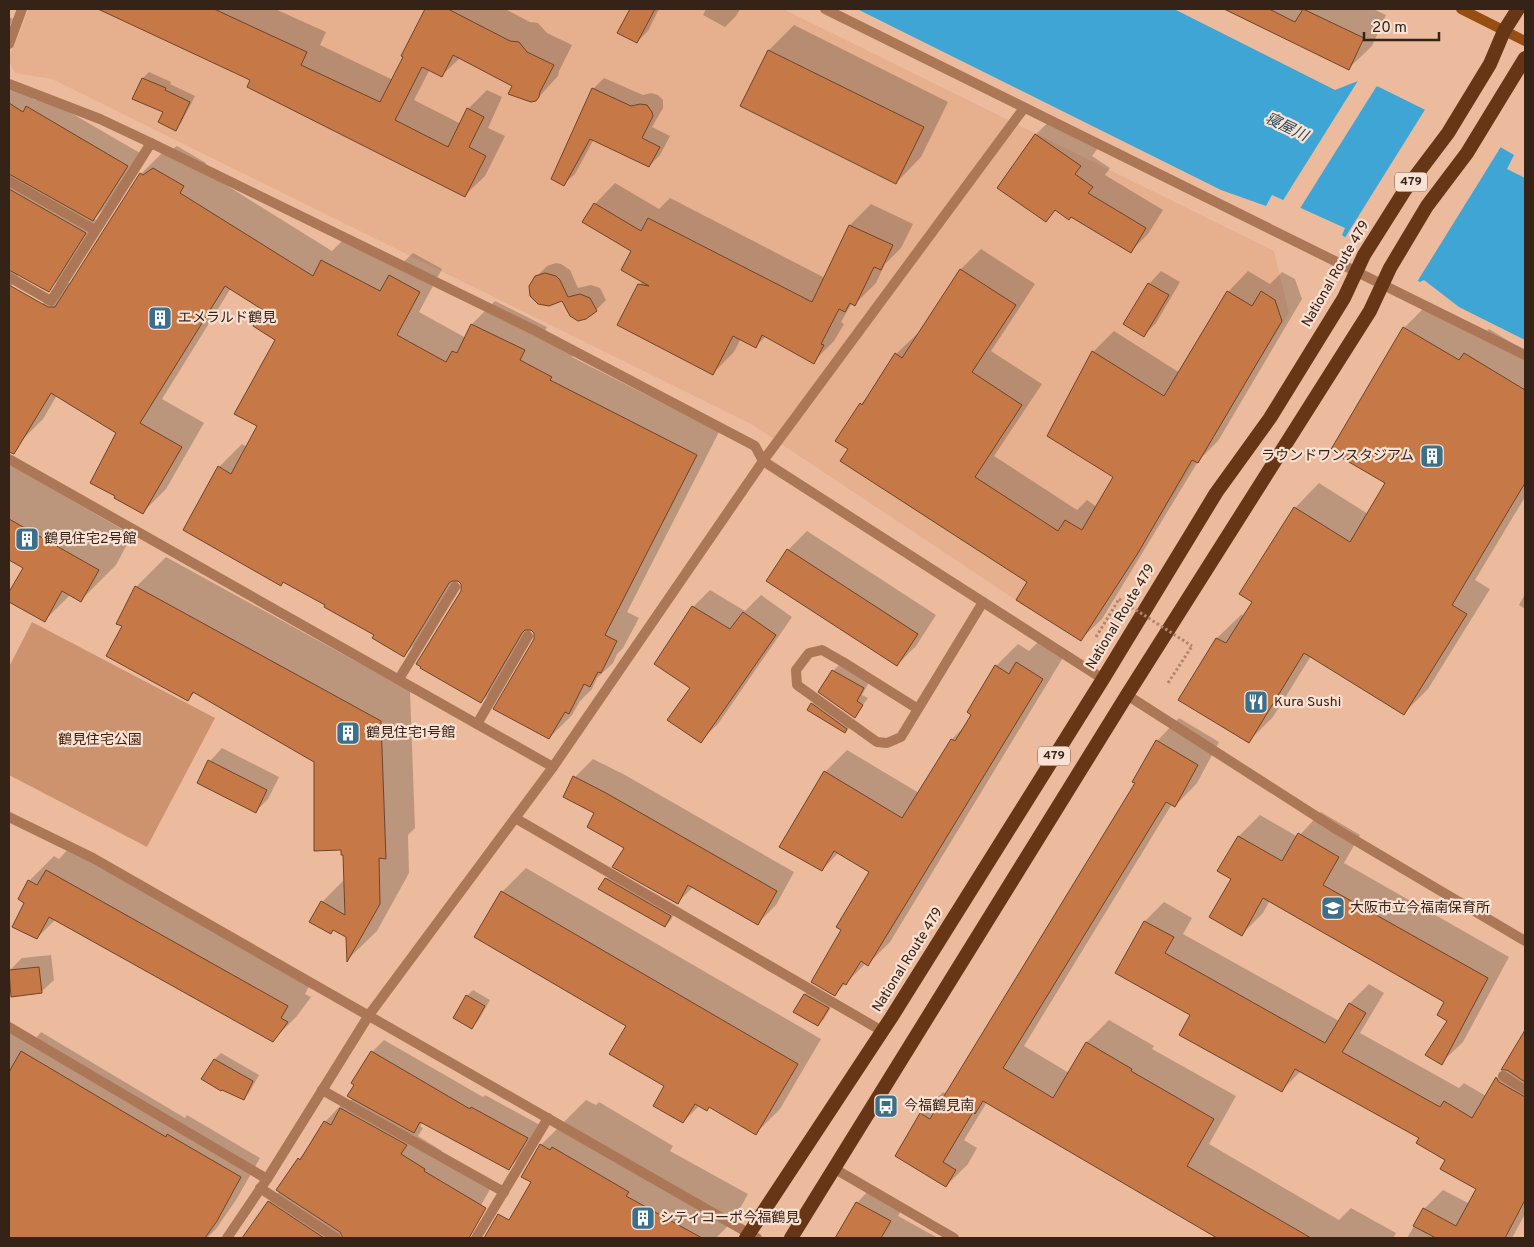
<svg xmlns="http://www.w3.org/2000/svg" width="1534" height="1247" font-family="Overpass,'Noto Sans JP',sans-serif">
  <style>
    .built { fill: #e6af8e }
    .green { fill: #cd936f }
    .water { fill: #3ea5d5 }
    .pier { fill: #ecbb9d }
    .shadow { fill: #0003 }
    .building { fill: #c67947; stroke: #6e442a }
    .lines { fill: none; stroke-linecap: round; stroke-linejoin: round }
    .path { stroke: #ad866f; stroke-width: 3; stroke-dasharray: 2.5 2.5; stroke-linecap: butt }
    .service { stroke: #ab7757; stroke-width: 10 }
    .minor { stroke: #ab7757; stroke-width: 10 }
    .tertiary { stroke: #ab7757; stroke-width: 10 }
    .secondary { stroke: #984d13; stroke-width: 10 }
    .trunk { stroke: #663616; stroke-width: 14 }
    .path-bridge { stroke: #ad866f; stroke-width: 3; stroke-dasharray: 2.5 2.5; stroke-linecap: butt }
    .labels { text-anchor: middle; dominant-baseline: central; stroke-width: 4.5; stroke-linejoin: round; paint-order: stroke }
    .shield { fill: #fbe1d2; stroke: #715c50; stroke-width: 1 }
    .shield-label { font-size: 12px; font-weight: bold; fill: #362318 }
    .street-label { font-size: 14px; fill: #362318; stroke: #fbe1d2 }
    .poi-label { font-size: 14px; fill: #362318; stroke: #fbe1d2; text-anchor: start }
    .park-label { font-size: 14px; fill: #40200b; stroke: #fbe1d2 }
    .water-label { font-size: 15px; font-style: italic; fill: #1c465b; stroke: #fbe1d2 }
  </style>
  <rect width="100%" height="100%" fill="#ecbb9d"/>
  <!-- built -->
  <path class="built" d="M29 9H783L1274 251 1289 313 1081 641 1016 600 751 424 52 79 15 73 9 61V57Z"/>
  <!-- green -->
  <path class="green" d="M32 622 215 718 147 847 9 775V667Z"/>
  <!-- water -->
  <path class="water" d="M857 9H1174L1335 90 1358 81 1379 87 1502 148 1514 155 1507 169 1525 178V340L1459 307 1424 280 1420 282 1343 243 1346 238 1342 235 1345 228 1272 195 1266 206 1221 190Z"/>
  <!-- pier -->
  <g class="pier">
    <path d="M1359 79 1378 84 1299 210 1282 202Z"/>
    <path d="M1426 108 1502 145 1417 282 1341 244Z"/>
  </g>
  <!-- shadow -->
  <g class="shadow">
    <path d="M101 9H275L326 32 320 45 393 80 405 57 403 56 426 9H505L530 22 538 23 547 33 572 45 559 71 558 76 536 100 514 85 460 58 442 75 430 69 414 100 461 124 468 109 487 90 502 97 488 128 505 136 485 176 465 195 252 80Z"/>
    <path d="M631 9H659L648 31 637 42 619 33Z"/>
    <path d="M706 9H740L736 16 725 27 703 15Z"/>
    <path d="M1225 9H1373L1386 15 1372 46 1349 68Z"/>
    <path d="M9 17 13 19 9 28Z"/>
    <path d="M794 25 948 102 921 157 896 183 742 106 769 50Z"/>
    <path d="M149 72 171 82 170 84 195 96 181 123 175 129 143 78Z"/>
    <path d="M604 78 643 95 651 93 658 95 663 100V108L652 127 670 136 660 155 649 166 594 139 575 174 564 184 593 89Z"/>
    <path d="M14 87 35 100 40 95 140 153 105 207 94 219 97 220 61 278 55 284 77 244 20 272 9 290V92Z"/>
    <path d="M1054 117 1098 148 1092 156 1110 168 1105 175 1163 210 1148 234 1130 252 1071 216 1057 209 1045 221 999 188 1036 134Z"/>
    <path d="M177 146 206 163 202 170 332 251 345 238 399 266 413 253 442 269 419 312 466 338 472 324 495 301 547 327 542 337 574 354 572 357 719 432 627 612 639 618 623 648 617 654 613 663 597 678 592 689 580 701 572 715 549 738 535 633 532 629 504 679 481 702 462 591V584L459 580 427 632 404 655 327 604 219 467 242 444 247 447 258 426 277 340 265 310 231 288 162 399 204 423 166 489 143 512 118 433 57 395 43 419 20 442 9 435V343L15 347 42 304 65 281 71 284 141 174 164 151 166 153Z"/>
    <path d="M615 183 659 209 670 198 825 278 850 225 871 204 913 224 901 248 885 264 876 283 855 304 853 303 850 306 841 322 844 324 834 341 813 362 766 336 756 346 741 338 734 352 713 373 639 285 643 281 632 251 595 204Z"/>
    <path d="M981 249 1035 284 991 351 1042 384 994 456 1077 510 1087 500 1097 507 1115 476 1049 435 1093 352 1114 331 1180 373 1228 292 1248 271 1270 284 1282 272 1295 279 1302 299 1218 441 1199 460 1102 619 1081 639 1028 582 837 440 861 404 871 393 896 354 917 334 919 335 961 269Z"/>
    <path d="M556 263 561 264 570 270 578 288 591 285 600 288 606 300 596 310 562 300 543 305 534 300 532 281 547 266Z"/>
    <path d="M1161 271 1180 282 1156 323 1144 335 1149 284Z"/>
    <path d="M1428 304 1482 336 1489 329 1525 351V497L1475 580 1490 589 1428 689 1404 713 1311 656 1273 717 1249 741 1180 699 1217 638 1242 614 1244 616 1253 601 1295 508 1319 483 1368 514 1387 483 1404 328Z"/>
    <path d="M9 464 132 535 116 565 81 600 71 594 44 621 9 600V594L24 568 9 559Z"/>
    <path d="M807 531 936 615 916 646 897 665 768 581 788 550Z"/>
    <path d="M166 557 410 691 415 828 408 835 409 873 377 931 348 959 347 937 322 902 345 879 344 854 315 762 195 692 188 699 123 626 118 623 136 587Z"/>
    <path d="M710 590 745 611 761 595 792 617 718 724 700 741 692 687 693 607Z"/>
    <path d="M1525 594V609L1519 605Z"/>
    <path d="M1039 641 1064 656 890 942 868 964 866 963 835 994 842 929 871 871 839 852 822 870 825 772 847 750 919 793 952 739 967 724 996 666 1018 644 1029 651Z"/>
    <path d="M839 665 869 682 862 695 868 698 855 716 820 691 833 671Z"/>
    <path d="M818 698 851 726 845 732 812 704Z"/>
    <path d="M1179 718 1219 742 1197 783 1175 806 1172 804 1024 1046 1069 1073 1087 1042 1109 1020 1154 1046 1152 1049 1236 1096 1209 1144 1339 1220 1351 1208 1396 1233 1393 1238H1219L987 1102 964 1140 977 1148 968 1164 946 1186 921 1114 943 1092 947 1094 1137 783 1157 741Z"/>
    <path d="M222 748 279 777 268 799 256 811 210 761Z"/>
    <path d="M593 759 625 775 794 872 776 905 757 924 693 887 677 903 626 848 596 813 575 777Z"/>
    <path d="M1321 812 1360 835 1344 863 1509 957 1463 1042 1441 1063 1449 1020 1446 1001 1270 900 1263 913 1242 934 1233 879 1239 836 1260 815 1298 837Z"/>
    <path d="M71 846 312 981 305 994 311 997 297 1016 272 1041 56 919 37 938 25 902 29 881 54 856 59 859Z"/>
    <path d="M526 868 821 1039 780 1109 756 1133 710 1106 707 1110 699 1106 683 1122 666 1086 628 1025 502 892Z"/>
    <path d="M612 873 676 910 671 920 665 926 606 879Z"/>
    <path d="M1164 902 1192 918 1183 934 1339 1021 1350 1003 1369 984 1384 993 1360 1033 1459 1088 1464 1083 1486 1096 1497 1078 1506 1069H1503L1525 1033V1214L1512 1238H1407L1424 1209 1443 1190 1470 1204 1478 1189 1421 1137 1301 1071 1282 1090 1192 1015 1116 972 1145 921Z"/>
    <path d="M51 955 54 980 41 992 9 971 22 958Z"/>
    <path d="M811 988 834 1002 824 1019 818 1025 795 1012 805 994Z"/>
    <path d="M473 990 490 1000 478 1021 472 1027 467 996Z"/>
    <path d="M9 1024 35 1039 41 1032 185 1118 187 1115 260 1158 236 1200 216 1229 207 1238H9Z"/>
    <path d="M384 1040 483 1097 485 1095 540 1125 521 1156 508 1169 423 1122 420 1126 423 1128 418 1136 442 1151 441 1153 493 1184 480 1207 468 1219 457 1238H251L246 1235 269 1202 280 1191 299 1159 308 1149 325 1122 342 1104 345 1105 353 1098 372 1052Z"/>
    <path d="M221 1053 259 1075 249 1093 243 1099 215 1059Z"/>
    <path d="M586 1100 596 1105 599 1102 673 1146 670 1151 748 1194 733 1221 716 1238H506L501 1235 533 1182 541 1145Z"/>
    <path d="M868 1191 902 1209 898 1216 938 1238H837L857 1203Z"/>
  </g>
  <!-- building -->
  <g class="building">
    <path d="M98 9H214L307 52 301 65 380 102 403 57 401 56 425 9H448L510 41 519 42 527 52 554 65 540 92 539 97 536 101 531 102 508 94 512 86 453 55 442 77 422 67 395 120 448 147 467 108 484 117 469 147 486 156 465 197 247 87 250 80Z"/>
    <path d="M630 9H655L637 43 617 33Z"/>
    <path d="M1224 9H1269L1295 22 1303 9 1364 38 1349 70Z"/>
    <path d="M768 50 924 127 896 184 740 106Z"/>
    <path d="M142 78 166 88 165 90 190 102 176 131 158 122 163 112 132 99Z"/>
    <path d="M592 88 631 106 640 104 647 105 652 112 653 116 642 138 660 147 649 167 590 139 564 186 551 179Z"/>
    <path d="M9 103 23 112 26 106 128 166 93 221 9 174Z"/>
    <path d="M1035 134 1081 166 1075 174 1093 187 1088 193 1146 228 1131 253 1071 217 1069 220 1055 210 1046 222 997 188Z"/>
    <path d="M153 168 184 186 180 193 313 276 321 260 380 291 389 275 420 292 397 335 446 362 452 351 457 353 471 324 525 350 520 360 552 377 550 380 697 455 605 635 617 641 601 673 598 672 590 687 584 684 569 714 565 712 549 739 493 709 534 639V633L531 630H525L522 633 481 703 420 668 421 667 416 664 461 591V584L458 581H452L449 583 404 657 372 638 374 635 324 607 325 605 283 582 281 586 183 530 218 466 231 474 257 426 234 414 275 340 253 326 263 310 225 286 140 423 182 447 143 514 114 498 115 496 90 483 116 433 51 393 14 454 9 452V285L48 307H55L140 173 143 175Z"/>
    <path d="M9 189 86 233 49 292 9 270Z"/>
    <path d="M594 203 641 231 648 218 812 302 849 225 893 245 881 270 874 267 855 306 850 303 845 312 839 309 821 344 824 345 814 364 762 335 756 348 733 336 713 375 617 325 638 284 649 286 621 270 631 251 582 222Z"/>
    <path d="M960 269 1016 305 972 372 1022 405 975 477 1058 531 1065 520 1082 530 1113 477 1047 436 1092 351 1164 396 1227 291 1252 306 1261 291 1275 300 1282 321 1198 463 1192 460 1138 553 1081 641 1016 600 1027 582 840 461 848 449 835 441 860 403 862 405 895 353 902 358Z"/>
    <path d="M545 273 556 276 560 280 568 297 580 294 590 298 597 311 586 319 578 321 570 316 562 301 549 306 538 304 530 296 529 286 535 276Z"/>
    <path d="M1148 283 1169 295 1144 337 1123 324Z"/>
    <path d="M1403 327 1459 360 1464 353 1525 390V483L1452 605 1467 614 1404 715 1304 653 1249 743 1178 700 1216 638 1226 643 1252 602 1239 594 1294 507 1350 542 1385 483 1330 451Z"/>
    <path d="M9 519 99 570 81 602 62 591 45 622 9 602V592L23 568 9 560Z"/>
    <path d="M787 549 918 634 897 666 766 581Z"/>
    <path d="M135 586 381 721 386 859 379 858 380 904 347 962 346 937 333 930 331 934 309 922 321 901 345 915 343 855H341V850L314 851V762L193 692 188 701 106 656 122 626 116 624Z"/>
    <path d="M692 606 730 629 743 612 776 635 701 743 667 720 690 688 654 664Z"/>
    <path d="M1016 662 1043 679 868 966 861 961 846 985 843 983 835 996 811 982 841 930 836 927 869 872 834 851 822 871 779 847 824 771 902 818 951 739 955 741 971 715 967 712 995 665 1009 674Z"/>
    <path d="M832 670 864 688 857 701 863 705 855 718 818 692Z"/>
    <path d="M811 703 847 729 845 733 807 710Z"/>
    <path d="M1156 740 1198 765 1175 807 1166 802 1003 1068 1053 1098 1086 1042 1132 1069 1131 1071 1214 1119 1187 1166 1311 1238H1217L983 1101 975 1114 973 1112 943 1162 956 1170 946 1187 895 1156 920 1113 930 1119 1135 783 1132 782Z"/>
    <path d="M208 760 267 790 256 813 197 783Z"/>
    <path d="M573 776 606 793 777 891 758 925 688 885 678 904 612 867 624 848 587 827 594 813 563 797Z"/>
    <path d="M1298 833 1339 857 1323 885 1488 978 1442 1065 1425 1055 1447 1021 1437 1015 1444 1002 1263 898 1242 936 1209 917 1231 879 1217 871 1238 836 1282 861Z"/>
    <path d="M46 870 288 1006 281 1018 288 1022 273 1042 49 917 37 939 12 927 24 903 18 899 28 880 37 885Z"/>
    <path d="M605 878 671 916 665 927 598 889Z"/>
    <path d="M501 891 798 1064 756 1135 709 1107 707 1111 695 1104 683 1123 653 1106 664 1086 609 1054 626 1026 474 937Z"/>
    <path d="M1144 921 1174 937 1165 953 1325 1043 1349 1003 1366 1013 1342 1052 1440 1107 1444 1101 1472 1118 1496 1077 1499 1082 1525 1097V1200L1505 1238H1436L1413 1226 1423 1208 1456 1226 1476 1189 1440 1169 1445 1160 1416 1143 1419 1138 1295 1069 1282 1092 1179 1035 1190 1015 1115 973Z"/>
    <path d="M39 967 42 993 11 997 9 970Z"/>
    <path d="M804 994 829 1008 818 1026 793 1012Z"/>
    <path d="M466 995 485 1006 472 1029 453 1018Z"/>
    <path d="M1525 1030V1082L1507 1070H1501Z"/>
    <path d="M21 1051 166 1137 167 1134 241 1177 217 1221 205 1238H9V1072Z"/>
    <path d="M371 1051 470 1109 471 1107 528 1138 509 1170 420 1122 414 1133 347 1096 354 1085 351 1083Z"/>
    <path d="M214 1059 253 1081 244 1100 222 1090 221 1091 201 1079Z"/>
    <path d="M340 1108 407 1145 401 1154 425 1169 424 1171 486 1208 469 1238H343L340 1232 276 1190 298 1158 300 1160 324 1121 331 1125Z"/>
    <path d="M540 1144 550 1150 552 1147 629 1192 626 1196 702 1238H484L498 1214 509 1220 531 1182 521 1177Z"/>
    <path d="M268 1201 324 1238H242Z"/>
    <path d="M856 1202 891 1221 881 1238H835Z"/>
  </g>
  <g class="lines">
    <!-- path -->
    <g class="path">
      <path d="M1096 637 1119 599"/>
      <path d="M1168 683 1192 646"/>
    </g>
    <!-- service -->
    <g class="service">
      <path d="M9 181 95 230"/>
      <path d="M9 277 51 301 151 143"/>
      <path d="M399 679 455 587"/>
      <path d="M918 709 843 662 822 650 809 653 796 670 797 685 877 742 887 743 901 737 983 602"/>
      <path d="M477 724 528 636"/>
      <path d="M515 818 882 1031"/>
      <path d="M260 1188 336 1238"/>
    </g>
    <!-- minor -->
    <g class="minor">
      <path d="M9 44 22 9"/>
      <path d="M9 84 100 119 151 143 536 331 755 446 763 461 1103 679"/>
      <path d="M9 459 553 767"/>
      <path d="M1127 695 1336 829 1525 941"/>
      <path d="M9 817 93 858 757 1238"/>
      <path d="M9 1027 267 1179"/>
      <path d="M1503 1076 1525 1090"/>
      <path d="M322 1090 504 1192"/>
      <path d="M835 1169 954 1238"/>
      <path d="M227 1238 267 1179 369 1015 553 767 763 461 1024 108"/>
      <path d="M476 1238 548 1118"/>
    </g>
    <!-- tertiary -->
    <path class="tertiary" d="M825 9C1058 124 1291 240 1525 355"/>
    <!-- secondary -->
    <path class="secondary" d="M1461 9 1525 41"/>
    <!-- trunk -->
    <g class="trunk">
      <path d="M746 1238 891 1018 1103 679 1216 493 1270 418 1344 298 1364 255 1405 190 1448 133 1490 64 1504 31 1518 9"/>
      <path d="M791 1238 1127 695 1370 311 1390 268 1427 206 1467 153 1525 58"/>
    </g>
    <!-- path-bridge -->
    <path class="path-bridge" d="M1119 599 1192 646"/>
  </g>
  <!-- icons -->
  <defs>
    <g id="building-square" transform="scale(1.25)"><rect x="-9" y="-9" width="18" height="18" rx="4" fill="#3a708c" stroke="#fbe1d2"/><path d="M-4-6H4V6H1V3H-1V6H-4ZM-2.5-4.3h1.7v1.8h-1.7ZM.8-4.3h1.7v1.8H.8ZM-2.5-1h1.7V.8h-1.7ZM.8-1h1.7V.8H.8Z" fill="#fff"/></g>
    <g id="restaurant-square" transform="scale(1.25)"><rect x="-9" y="-9" width="18" height="18" rx="4" fill="#3a708c" stroke="#fbe1d2"/><path d="M-5-6h1v4h1v-4h1v4h1v-4h1v5L-1.5 .5V6h-2V.5L-5-1ZM5-6V6H3V1.5H1.5Q1.5-4 5-6Z" fill="#fff"/></g>
    <g id="school-square" transform="scale(1.25)"><rect x="-9" y="-9" width="18" height="18" rx="4" fill="#3a708c" stroke="#fbe1d2"/><path d="M0-5L7-2L0 1L-7-2ZM-4 1L0 2.5L4 1V4Q0 6-4 4Z" fill="#fff"/></g>
    <g id="bus-square" transform="scale(1.25)"><rect x="-9" y="-9" width="18" height="18" rx="4" fill="#3a708c" stroke="#fbe1d2"/><path d="M-5-6H5V4H4V6H2V4H-2V6H-4V4H-5ZM-3.5-4V0h7V-4ZM-3.5 1.2v1.5H-2V1.2ZM2 1.2v1.5H3.5V1.2Z" fill="#fff"/></g>
  </defs>
  <g fill-rule="evenodd">
    <use href="#building-square" x="160" y="318"/>
    <use href="#building-square" x="1432" y="456"/>
    <use href="#building-square" x="27" y="539"/>
    <use href="#restaurant-square" x="1256" y="702"/>
    <use href="#building-square" x="348" y="733"/>
    <use href="#school-square" x="1333" y="908"/>
    <use href="#bus-square" x="886" y="1106"/>
    <use href="#building-square" x="643" y="1218"/>
  </g>
  <g class="labels">
    <!-- shield labels -->
    <g class="shield">
      <rect x="1395" y="172.5" width="32" height="19" rx="4"/>
      <rect x="1038" y="746.5" width="32" height="19" rx="4"/>
    </g>
    <g class="shield-label">
      <text x="1411" y="182">479</text>
      <text x="1054" y="756">479</text>
    </g>
    <!-- street labels -->
    <g class="street-label">
      <text transform="translate(1336 274) rotate(-60)">National Route 479</text>
      <text transform="translate(1121 617) rotate(-59)">National Route 479</text>
      <text transform="translate(908 960) rotate(-58)">National Route 479</text>
    </g>
    <!-- poi labels -->
    <g class="poi-label">
      <text x="178" y="318">エメラルド鶴見</text>
      <text x="1414" y="456" text-anchor="end">ラウンドワンスタジアム</text>
      <text x="44" y="539">鶴見住宅2号館</text>
      <text x="1274" y="702">Kura Sushi</text>
      <text x="366" y="733">鶴見住宅1号館</text>
      <text x="1350" y="908">大阪市立今福南保育所</text>
      <text x="904" y="1106">今福鶴見南</text>
      <text x="660" y="1218">シティコーポ今福鶴見</text>
    </g>
    <!-- park labels -->
    <g class="park-label">
      <text x="100" y="740">鶴見住宅公園</text>
    </g>
    <!-- water labels -->
    <g class="water-label">
      <text transform="translate(1286 128) rotate(26)">寝屋川</text>
    </g>
  </g>
  <!-- border -->
  <rect width="1534" height="1247" fill="none" stroke="#362318" stroke-width="20"/>
  <!-- scale -->
  <path d="M1364 32v8h75v-8" fill="none" stroke="#362318" stroke-width="2.5"/>
  <text x="1372" y="32" font-size="15" fill="#362318" stroke="#fbe1d2" stroke-width="4" paint-order="stroke">20 m</text>
</svg>
